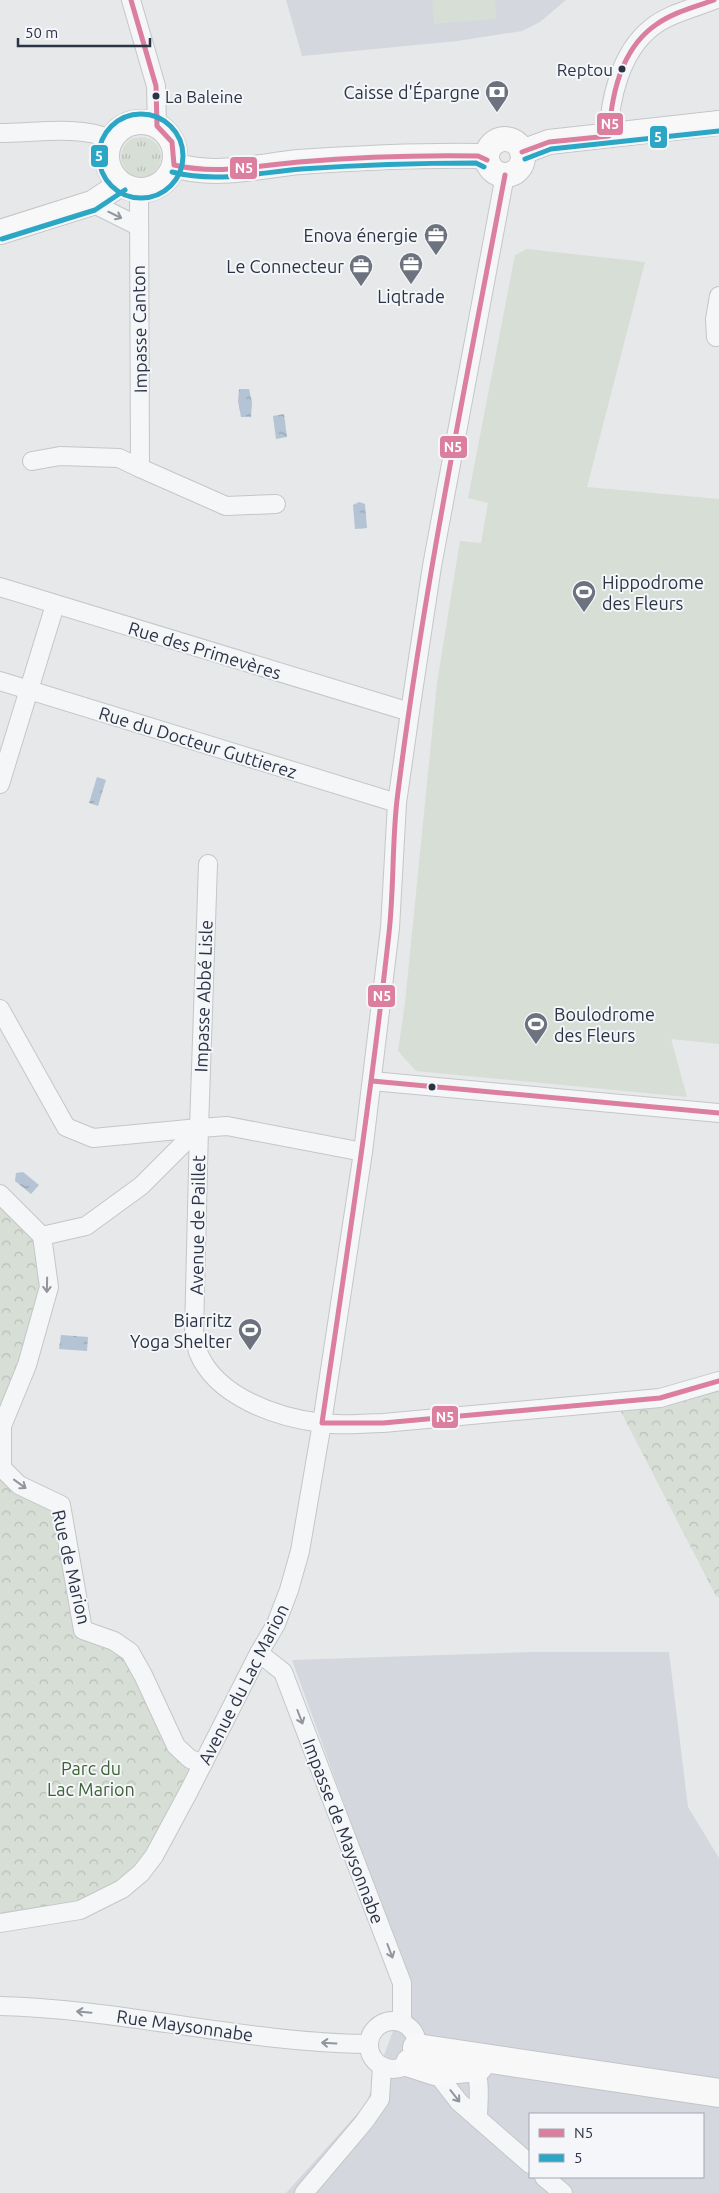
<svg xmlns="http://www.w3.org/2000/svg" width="719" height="2193" font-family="Ubuntu,sans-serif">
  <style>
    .built { fill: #d4d7dd; fill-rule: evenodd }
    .grass { fill: url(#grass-tufts) }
    .forest { fill: url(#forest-crowns) }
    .pitch { fill: #d6ded6 }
    .water { fill: url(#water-ripples) }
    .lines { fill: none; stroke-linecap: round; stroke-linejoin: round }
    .street-casing { stroke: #c4c6c8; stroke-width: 20 }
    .secondary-casing { stroke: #c4c6c8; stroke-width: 26 }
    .primary-casing { stroke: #c2c5c8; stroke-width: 30 }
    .street { stroke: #f5f6f7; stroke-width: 18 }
    .secondary { stroke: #f8f8f8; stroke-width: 24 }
    .primary { stroke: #f8f8f8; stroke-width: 28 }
    .bus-1-casing { stroke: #f4f6f9; stroke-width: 9 }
    .bus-2-casing { stroke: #f4f6f9; stroke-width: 9 }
    .bus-1 { stroke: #dc7e9d; stroke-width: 5 }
    .bus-2 { stroke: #2ba6c4; stroke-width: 5 }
    .oneway { stroke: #90959e }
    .bus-dot { fill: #2b3445; stroke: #f4f6f9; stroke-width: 2 }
    .labels { text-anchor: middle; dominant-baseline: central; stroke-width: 4; stroke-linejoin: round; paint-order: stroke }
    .bus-label { font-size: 17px; fill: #2b3445; stroke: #f4f6f9; text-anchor: end }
    .poi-label { font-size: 18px; fill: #2b3445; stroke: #f4f6f9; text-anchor: end }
    .street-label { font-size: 18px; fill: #2b3445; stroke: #f4f6f9 }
    .park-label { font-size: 18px; fill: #3f6138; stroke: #f4f6f9 }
    .line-badge { stroke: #f4f6f9; stroke-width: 2 }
    .badge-label { font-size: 14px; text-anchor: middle; font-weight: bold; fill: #fff }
  </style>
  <defs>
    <pattern id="grass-tufts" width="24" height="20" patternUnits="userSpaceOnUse" patternTransform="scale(1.25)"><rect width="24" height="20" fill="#d6ded6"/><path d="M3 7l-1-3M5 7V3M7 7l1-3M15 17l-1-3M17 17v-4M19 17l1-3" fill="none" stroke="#b8bfb9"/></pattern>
    <pattern id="forest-crowns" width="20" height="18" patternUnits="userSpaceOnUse" patternTransform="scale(1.25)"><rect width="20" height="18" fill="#d6ded6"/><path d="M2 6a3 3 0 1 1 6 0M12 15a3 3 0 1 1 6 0" fill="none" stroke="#b8bfb9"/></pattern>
    <pattern id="water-ripples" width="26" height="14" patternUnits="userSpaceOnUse" patternTransform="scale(1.25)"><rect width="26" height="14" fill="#b4c4d5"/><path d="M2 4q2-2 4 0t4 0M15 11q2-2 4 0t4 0" fill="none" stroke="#93a0af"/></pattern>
  </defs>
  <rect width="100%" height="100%" fill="#e6e8ea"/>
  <!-- built -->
  <g class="built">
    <path d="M286 0H566L540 22 522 31 457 41 302 56Z"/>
    <path d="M532 1652H669L688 1807 719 1858V2193H286L366 2104 410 1985 292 1660ZM530 2114H703V2177H530Z"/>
  </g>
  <!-- grass -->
  <circle class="grass" cx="141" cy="157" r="20"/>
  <!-- forest -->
  <g class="forest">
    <path d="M0 1194 42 1236 49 1287 2 1426V1468L61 1505 83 1630 114 1641 176 1746 203 1764 154 1856 103 1900 0 1923Z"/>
    <path d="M719 1389V1598L716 1596 620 1410 694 1398Z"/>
  </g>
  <!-- pitch -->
  <g class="pitch">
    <path d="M432 0H495L497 19 434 24Z"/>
    <path d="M527 249 645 262 587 487 719 499V1044L671 1039 687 1097 416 1071 398 1051 405 1003 437 683 460 541 481 543 488 503 468 498 515 255Z"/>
  </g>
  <!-- water -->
  <g class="water">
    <path d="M239 389H249L252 402 251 417H241L238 401Z"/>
    <path d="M284 414 287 437 276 439 273 416Z"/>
    <path d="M359 502 365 504 367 528 355 529 353 505Z"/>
    <path d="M97 777 106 780 98 806 89 803Z"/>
    <path d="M23 1172 39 1185 31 1194 15 1181 16 1173Z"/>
    <path d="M61 1335 88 1337 87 1351 59 1349Z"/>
  </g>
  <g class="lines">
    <!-- street casing -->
    <g class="street-casing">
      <g id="street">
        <path d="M131 0 156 86 157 126"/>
        <path d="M0 133C33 133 80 125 110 139"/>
        <path d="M609 136C609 99 621 52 651 28 668 14 694 8 714 0"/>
        <path d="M139 191 140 468 226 506 276 504"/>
        <path d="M92 203 138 226"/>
        <path d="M716 337 715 319 719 296"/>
        <path d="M32 461 60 456 119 458 140 468"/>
        <path d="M0 587 410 712"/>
        <path d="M0 681 397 803"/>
        <path d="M0 784 55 605"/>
        <path d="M208 864 199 1128 194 1333C196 1339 196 1346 198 1352 216 1397 278 1418 322 1423 342 1426 363 1423 383 1423L660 1398 719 1381"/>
        <path d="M0 1009 66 1127 93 1138 199 1128"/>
        <path d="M372 1081 719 1113"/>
        <path d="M0 1194 42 1236"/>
        <path d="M42 1236 49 1287 27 1365 2 1426V1468L19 1485 61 1505 83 1630 114 1641 130 1652 143 1675 176 1746 190 1759 203 1764"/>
        <path d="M42 1236 86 1226 141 1186 199 1128 227 1126 363 1152"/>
        <path d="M259 1653 283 1672 402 1983V2022"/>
        <path d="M0 1923 80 1910 122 1889 141 1873 154 1856 189 1791 259 1653 276 1624 289 1590 300 1551 322 1423 363 1152 390 928 397 803 410 712 432 566 505 175"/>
        <path d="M0 2006C124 2009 245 2043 369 2044"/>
        <circle cx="393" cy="2045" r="24"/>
        <path d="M469 2061C483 2074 478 2100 478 2118"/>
        <path d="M435 2071 459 2102 530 2164"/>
        <path d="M544 2177 563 2193"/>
        <path d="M304 2193 364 2122 380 2099 382 2066"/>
      </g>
    </g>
    <!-- secondary casing -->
    <g class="secondary-casing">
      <g id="secondary">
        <circle cx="141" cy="156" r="34"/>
        <circle cx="505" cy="157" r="18"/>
        <path d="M522 152 549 142 719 123"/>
        <path d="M174 165C215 178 258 166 299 162 359 158 418 155 478 156L487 160"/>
        <path d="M0 232 92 203 121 184"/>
      </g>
    </g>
    <!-- primary casing -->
    <g class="primary-casing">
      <g id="primary">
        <path d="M417 2048 719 2093"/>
        <path d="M410 2063 435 2071 478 2067"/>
      </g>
    </g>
    <!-- street -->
    <use href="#street" class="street"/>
    <!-- secondary -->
    <use href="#secondary" class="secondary"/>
    <!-- primary -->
    <use href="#primary" class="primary"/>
    <!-- bus-1 casing -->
    <g class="bus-1-casing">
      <g id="bus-1">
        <path d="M131 0 156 86 157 126 172 142 174 165C217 175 256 166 299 162 358 157 418 155 478 156L487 160"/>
        <path d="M522 152 549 142 609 136C611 95 621 48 657 24 674 12 695 7 714 0"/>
        <path d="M505 175C466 383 423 590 397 800 392 844 394 889 389 933 371 1097 346 1260 322 1423H383L660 1398 719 1381"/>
        <path d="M372 1081 719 1113"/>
      </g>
    </g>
    <!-- bus-2 casing -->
    <g class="bus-2-casing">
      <g id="bus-2">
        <circle cx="141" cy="156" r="42"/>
        <path d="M525 159 551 149 719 131"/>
        <path d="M172 172C216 183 257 173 301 169 359 165 418 163 476 163L484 167"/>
        <path d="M2 239 95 210 125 190"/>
      </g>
    </g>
    <!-- bus-1 -->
    <use href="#bus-1" class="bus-1"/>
    <!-- bus-2 -->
    <use href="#bus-2" class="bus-2"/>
  </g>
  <!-- one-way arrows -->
  <defs><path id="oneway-shaft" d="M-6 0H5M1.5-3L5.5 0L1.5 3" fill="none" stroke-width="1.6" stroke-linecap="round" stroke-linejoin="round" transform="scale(1.25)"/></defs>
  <g class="oneway">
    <use href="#oneway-shaft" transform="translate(115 215) rotate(26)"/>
    <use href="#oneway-shaft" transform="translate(47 1285) rotate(91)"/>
    <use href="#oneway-shaft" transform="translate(20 1484) rotate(36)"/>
    <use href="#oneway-shaft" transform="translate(300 1717) rotate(69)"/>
    <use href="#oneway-shaft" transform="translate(390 1951) rotate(69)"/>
    <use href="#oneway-shaft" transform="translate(84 2012) rotate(-175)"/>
    <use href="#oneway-shaft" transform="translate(329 2043) rotate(-177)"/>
    <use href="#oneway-shaft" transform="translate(455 2096) rotate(52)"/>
  </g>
  <!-- icons -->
  <defs>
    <g id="bank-pin" transform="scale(1.25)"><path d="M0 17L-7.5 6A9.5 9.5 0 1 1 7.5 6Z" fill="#6c737f" stroke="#f4f6f9"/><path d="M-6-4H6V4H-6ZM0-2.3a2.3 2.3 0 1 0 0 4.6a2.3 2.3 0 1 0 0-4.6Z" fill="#fff"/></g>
    <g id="office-pin" transform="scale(1.25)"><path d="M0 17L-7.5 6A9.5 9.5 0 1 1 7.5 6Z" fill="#6c737f" stroke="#f4f6f9"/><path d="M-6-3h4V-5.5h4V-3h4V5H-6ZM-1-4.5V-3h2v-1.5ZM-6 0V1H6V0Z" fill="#fff"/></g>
    <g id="stadium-pin" transform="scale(1.25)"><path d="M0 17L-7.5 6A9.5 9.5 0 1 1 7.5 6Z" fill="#6c737f" stroke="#f4f6f9"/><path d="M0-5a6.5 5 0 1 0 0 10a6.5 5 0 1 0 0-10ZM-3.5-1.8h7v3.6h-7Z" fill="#fff"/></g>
  </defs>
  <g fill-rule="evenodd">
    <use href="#bank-pin" x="497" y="92"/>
    <use href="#office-pin" x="436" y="235"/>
    <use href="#office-pin" x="411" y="264"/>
    <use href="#office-pin" x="361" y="266"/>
    <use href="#stadium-pin" x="584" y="592"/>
    <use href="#stadium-pin" x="536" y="1024"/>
    <use href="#stadium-pin" x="250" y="1330"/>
  </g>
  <!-- markers -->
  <g class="bus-dot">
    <circle cx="622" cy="69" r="4.5"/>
    <circle cx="156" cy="96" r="4.5"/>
    <circle cx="432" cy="1087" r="4.5"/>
  </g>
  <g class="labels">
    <!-- bus labels -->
    <g class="bus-label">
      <text x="613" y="69">Reptou</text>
      <text x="165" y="96" text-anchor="start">La Baleine</text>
    </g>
    <!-- poi labels -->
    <g class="poi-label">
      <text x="480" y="92">Caisse d'Épargne</text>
      <text x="418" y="235">Enova énergie</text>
      <text x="344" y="266">Le Connecteur</text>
      <text x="411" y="296" text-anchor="middle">Liqtrade</text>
      <text x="602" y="582" text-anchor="start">Hippodrome<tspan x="602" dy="21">des Fleurs</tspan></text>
      <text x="554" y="1014" text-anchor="start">Boulodrome<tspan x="554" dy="21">des Fleurs</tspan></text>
      <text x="232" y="1320">Biarritz<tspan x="232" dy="21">Yoga Shelter</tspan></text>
    </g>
    <!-- street labels -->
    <g class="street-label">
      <text transform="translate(139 329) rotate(-91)">Impasse Canton</text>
      <text transform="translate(205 650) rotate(17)">Rue des Primevères</text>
      <text transform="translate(198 742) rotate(17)">Rue du Docteur Guttierez</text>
      <text transform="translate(203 996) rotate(-88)">Impasse Abbé Lisle</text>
      <text transform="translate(197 1225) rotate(-89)">Avenue de Paillet</text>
      <text transform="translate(72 1567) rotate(77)">Rue de Marion</text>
      <text transform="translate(243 1684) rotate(-63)">Avenue du Lac Marion</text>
      <text transform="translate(344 1831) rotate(69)">Impasse de Maysonnabe</text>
      <text transform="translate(185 2025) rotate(8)">Rue Maysonnabe</text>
    </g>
    <!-- park labels -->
    <g class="park-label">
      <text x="91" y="1768">Parc du<tspan x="91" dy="21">Lac Marion</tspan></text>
    </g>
  </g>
  <g class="line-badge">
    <rect x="596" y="112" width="28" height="24" rx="5" fill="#dc7e9d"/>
    <rect x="649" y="125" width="19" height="24" rx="5" fill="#2ba6c4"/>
    <rect x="90" y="144" width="19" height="24" rx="5" fill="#2ba6c4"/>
    <rect x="229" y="156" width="29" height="24" rx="5" fill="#dc7e9d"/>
    <rect x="439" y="435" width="29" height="24" rx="5" fill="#dc7e9d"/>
    <rect x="367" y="984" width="29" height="24" rx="5" fill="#dc7e9d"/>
    <rect x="431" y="1405" width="28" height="24" rx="5" fill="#dc7e9d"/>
  </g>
  <g class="badge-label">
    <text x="610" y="129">N5</text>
    <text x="658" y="142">5</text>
    <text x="99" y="161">5</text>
    <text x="244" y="173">N5</text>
    <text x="453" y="452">N5</text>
    <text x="382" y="1001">N5</text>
    <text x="445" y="1422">N5</text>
  </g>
  <!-- legend -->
  <rect x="529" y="2113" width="175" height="65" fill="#f4f6f9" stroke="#a4a8b1"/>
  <rect x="539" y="2129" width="25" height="8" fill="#dc7e9d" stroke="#a4a8b1"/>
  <text x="574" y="2138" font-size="15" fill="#2b3445">N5</text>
  <rect x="539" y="2154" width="25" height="8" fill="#2ba6c4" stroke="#a4a8b1"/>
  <text x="574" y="2163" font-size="15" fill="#2b3445">5</text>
  <!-- scale -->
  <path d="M18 38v8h132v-8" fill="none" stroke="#2b3445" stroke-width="2.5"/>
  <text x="25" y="38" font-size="15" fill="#2b3445" stroke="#f4f6f9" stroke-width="4" paint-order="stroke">50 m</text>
</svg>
